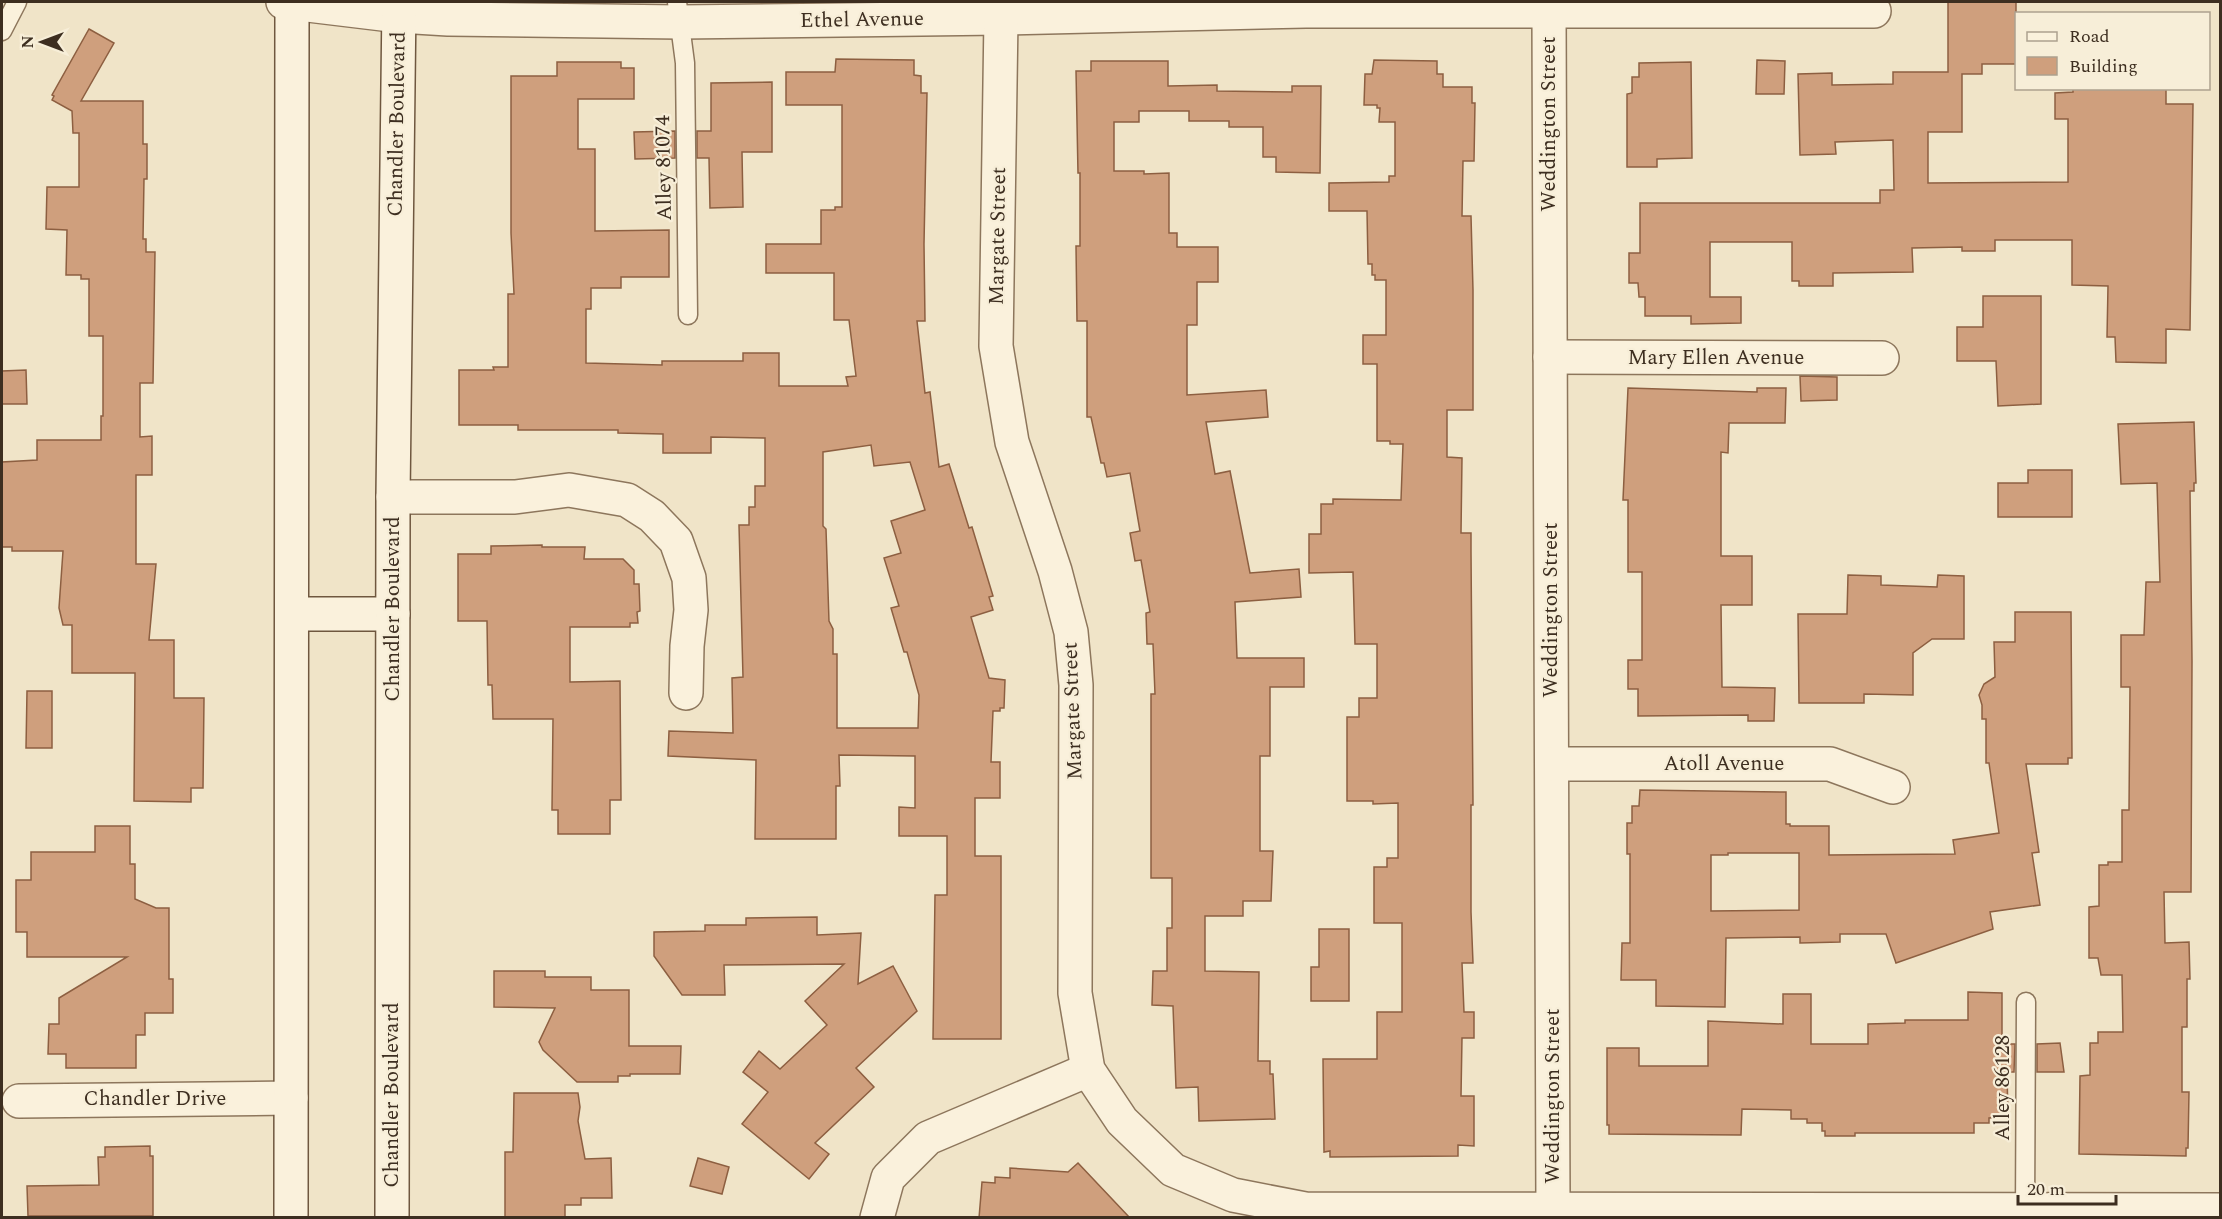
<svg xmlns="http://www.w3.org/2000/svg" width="2222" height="1219" font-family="Spectral,serif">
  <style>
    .building { fill: #cf9f7d; stroke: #8d5f41; stroke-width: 1.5; fill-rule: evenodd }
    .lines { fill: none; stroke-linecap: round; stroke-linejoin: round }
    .lane-casing { stroke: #8d765c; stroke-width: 21 }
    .street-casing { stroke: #8d765c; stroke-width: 36 }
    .secondary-casing { stroke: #6f573f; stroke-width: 36 }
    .lane { stroke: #faf1dc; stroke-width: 18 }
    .street { stroke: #faf1dc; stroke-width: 33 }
    .secondary { stroke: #faf1dc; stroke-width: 33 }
    .labels { text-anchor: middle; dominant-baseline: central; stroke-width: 4.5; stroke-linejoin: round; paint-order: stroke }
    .street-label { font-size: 21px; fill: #3d2e20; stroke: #f7eed8 }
  </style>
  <rect width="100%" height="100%" fill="#f0e4c8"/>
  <!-- building -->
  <g class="building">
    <path d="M1948 2H2016V64H1982V74H1962V132H1928V183L2068 182V119H2055V93L2073 92V88H2166V104H2193L2190 330 2166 329V363L2116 362 2115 337H2107L2108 286 2072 285V240H1995V251H1962V247L1912 248 1913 272 1833 273V286H1799V281H1792V242H1710V297H1741V323L1691 324V316H1645V297H1639L1638 283H1629V253H1640V203H1880V190H1894L1893 140 1835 142 1836 154 1800 155 1798 74 1832 73V85L1893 84V72H1948Z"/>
    <path d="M89 29 114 43 81 101H143V144H147V179H144L143 239H146V252H155L153 383H140V437L152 436V475H136V564H156L149 640H174V698H204L203 788H191V802L134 801 135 673H72V625H63L59 608 63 551H12V547H2V462L37 460V440H101V416H103V336H89V279H81V275H66L67 230 46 229 47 187H79V133H73L72 111 52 100 54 96 52 95Z"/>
    <path d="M836 59 914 60V75L921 76V93H927L924 244 925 321H917L925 393 930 392 939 467 949 464 969 528 972 527 993 596 989 597 993 610 971 617 989 678 1005 680 1004 708H1000V711H993L991 762H1000V798H975V856H1001V1039H933L935 895H947V836H899V807L915 808V756L839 755 840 786H836V839H755L756 760 668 756 669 731 733 733 732 678 743 677 739 525H749V507H755V486H765V438L711 437V453H663V434L618 433V430H518V425H459V370H494L493 367H508V294H514L511 233V76H557V62H621V68H634V99H578V149H595V231L669 230V277H621V288H591V309H586V363L662 365V361H743V353H779V386H848L846 377 856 376 849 320H834V273H766V244H821V210H835V207H842V105H786V72H835ZM871 445 874 466 910 462 925 510 891 521 901 553 884 558 899 606 891 608 904 652H907L919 695 918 728H837V654H833V629L829 621 826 529 823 526V452Z"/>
    <path d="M1374 60 1437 61V74H1443V87H1472V103H1475L1474 161H1463L1462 216H1471L1473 290V410H1447V457L1462 458 1461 533H1471V552L1473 805H1471V912L1473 963H1462L1464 1012H1474V1038H1462L1461 1096H1474V1146L1458 1145V1156L1330 1157V1151L1324 1152 1323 1059H1377V1012H1402V923H1374V867H1387V858H1398V803L1373 804V801H1347V717H1359V698H1377V644H1355L1353 572 1309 573V534H1321V504H1333V499L1401 500 1403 444H1390V441H1377V364H1363V335H1386V280H1375V275H1372V264H1368L1367 211H1329V183L1389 182V176H1395V122H1379L1380 108H1377V105H1364L1365 74H1372Z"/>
    <path d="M1757 60 1785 61 1784 94H1756Z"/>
    <path d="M1091 61H1168V86L1217 85V91L1292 92V86H1321L1320 173 1276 172V157H1263V127H1229V121H1189V111H1139V122H1114V171H1144V174L1169 173V233H1177V247H1218V282H1197V325H1187V395L1266 390 1268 417 1206 422 1215 474 1230 471 1250 573 1299 569 1301 597 1235 602 1237 658H1304V687H1270V756H1260V851H1273L1271 901H1243V916H1205V971L1259 972 1258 1061H1270V1074H1273L1275 1119 1199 1121 1198 1087 1176 1088 1173 1006 1152 1005 1153 971H1167V928H1172V878H1151V694H1155L1153 644H1147L1146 613 1150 612 1141 560 1135 561 1130 533 1140 531 1130 473 1107 477 1104 463H1101L1091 417H1087V321H1077L1076 246H1080V173H1078L1076 71H1091Z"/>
    <path d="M1691 62 1692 158 1657 159V167H1627V94L1632 93V77H1639V63Z"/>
    <path d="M772 82V152H742L743 207 710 208 709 158H697V131H711V83Z"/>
    <path d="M675 131V158L635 159 634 132Z"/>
    <path d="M1983 296H2041V404L1998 406 1996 361H1957V327H1983Z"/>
    <path d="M26 370 27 404H2V371Z"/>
    <path d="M1800 376 1837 377V400L1801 401Z"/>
    <path d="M1628 388 1757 392V388H1786L1785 423H1729L1728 453 1721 452V556H1752V605H1721L1722 687 1775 688 1774 721H1748V715L1638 716V689H1628V660H1642V572H1628V500H1623Z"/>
    <path d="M2194 422 2196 483H2194V491H2190L2192 661 2191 892H2164L2165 943 2189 942 2190 979H2187V1027H2182V1092H2189L2188 1148H2186V1156L2079 1154 2080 1076 2090 1075V1043H2098V1032H2123L2122 975H2101L2098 958H2089V907L2099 906V865H2108V862H2122V810H2129L2130 687H2121V635H2144L2146 582H2160L2157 483 2121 484 2118 424Z"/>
    <path d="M2028 470H2072V517H1998V483H2028Z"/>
    <path d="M542 545V547H585L584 559H623L634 570V584H639L640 611 637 612 638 623H630V627H570V682L620 681 621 800H610V834H558V810H552L553 719H493L492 685H488L487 621H458V554H491V546Z"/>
    <path d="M1848 575 1881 576V585L1937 587 1938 575 1964 576V639H1932L1913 653V695L1864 694V703H1799L1798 614H1847Z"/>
    <path d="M2015 612H2071L2072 758H2068V764H2026L2039 852 2032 853 2040 905 1990 912 1993 929 1896 963 1886 934H1840V942L1800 943V937L1726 938 1725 1007 1656 1006V980H1621L1622 943H1630V854H1627V823H1632V806H1639L1640 790 1786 792V824H1790V826H1829V855L1955 854 1953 840 1999 833 1989 763H1986V719H1982V705L1979 695 1984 684 1995 677 1994 642H2015ZM1728 853H1799V910L1711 911V855H1728Z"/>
    <path d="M27 691H52V748H26Z"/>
    <path d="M95 826H130V864H135V899L156 908H169V979H173V1013H145V1035H136V1068H66V1054H48L49 1024H59V998L127 957H27V932H16V880H31V852H95Z"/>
    <path d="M817 917V935L861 933 858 984 893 966 917 1011 856 1068 874 1087 815 1143 829 1154 809 1179 742 1124 768 1092 743 1072 759 1051 780 1069 827 1025 805 1001 844 964 724 965 725 995H682L654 956V932L705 931V925H746V918Z"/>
    <path d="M1319 929H1349V1001H1311V967H1319Z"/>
    <path d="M494 971H545V977H591V990H629V1046H681L680 1074H630V1076H618V1082H577L543 1050 539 1042 555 1008 494 1007Z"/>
    <path d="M1968 992 2002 993V1044H2015L2014 1072H2007L2008 1117 1989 1118V1123H1974V1133H1855V1136H1825V1131H1822V1123H1807V1119H1791V1110L1742 1109 1741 1135 1609 1134V1125H1607V1048H1639V1066H1708V1021L1783 1024V994H1811V1044H1868V1024L1905 1023V1020H1968Z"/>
    <path d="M2060 1043 2064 1072H2037V1044Z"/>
    <path d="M514 1093H578L580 1107 578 1121 585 1159 611 1158 612 1198H581V1205H565V1218H505V1152H513Z"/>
    <path d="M150 1146V1156H153V1216H28L27 1186 99 1185 98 1157H105V1147Z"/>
    <path d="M698 1158 729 1167 722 1194 690 1186Z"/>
    <path d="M1078 1163 1130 1218H979L982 1182 995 1183V1177L1010 1178V1168L1068 1172Z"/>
  </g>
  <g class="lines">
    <!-- lane casing -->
    <g class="lane-casing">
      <g id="lane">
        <path d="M677 2 685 63 688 315"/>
        <path d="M2 31 17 2"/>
        <path d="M2025 1216 2026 1002"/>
      </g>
    </g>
    <!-- street casing -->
    <g class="street-casing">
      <g id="street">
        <path d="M283 2 399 16 448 19 680 22 1001 18 1306 11H1874"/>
        <path d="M1549 11 1553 1209"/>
        <path d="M1001 18 996 346 1012 442 1055 571 1071 632 1076 685 1075 993 1088 1070 1122 1121 1173 1170 1233 1195 1305 1209 2220 1210"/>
        <path d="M1550 357 1882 358"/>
        <path d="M393 497H515L569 490 627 500 652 516 676 541 689 578 691 610 687 646 686 693"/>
        <path d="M1552 764H1830L1893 787"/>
        <path d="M19 1101 291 1098"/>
        <path d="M877 1218 888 1178 928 1138 1088 1070"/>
      </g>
    </g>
    <!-- secondary casing -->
    <g class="secondary-casing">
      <g id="secondary">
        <path d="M292 614H393"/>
        <path d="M291 1218 292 2"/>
        <path d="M392 1218 393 497 399 2"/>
      </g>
    </g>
    <!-- lane -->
    <use href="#lane" class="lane"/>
    <!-- street -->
    <use href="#street" class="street"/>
    <!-- secondary -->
    <use href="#secondary" class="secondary"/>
  </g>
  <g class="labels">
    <!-- street labels -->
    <g class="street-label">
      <text transform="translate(862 20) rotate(-1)">Ethel Avenue</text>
      <text transform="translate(397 124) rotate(-89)">Chandler Boulevard</text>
      <text transform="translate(1549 124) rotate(-90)">Weddington Street</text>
      <text transform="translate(664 168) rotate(-91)">Alley 81074</text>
      <text transform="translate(998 236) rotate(-89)">Margate Street</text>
      <text x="1716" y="358">Mary Ellen Avenue</text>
      <text transform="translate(393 609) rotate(-90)">Chandler Boulevard</text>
      <text transform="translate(1551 610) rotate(-90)">Weddington Street</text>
      <text transform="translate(1073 711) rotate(-92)">Margate Street</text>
      <text x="1724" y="764">Atoll Avenue</text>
      <text transform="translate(2003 1088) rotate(-90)">Alley 86128</text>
      <text transform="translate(392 1095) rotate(-90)">Chandler Boulevard</text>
      <text transform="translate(1553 1096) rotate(-90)">Weddington Street</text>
      <text x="155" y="1099">Chandler Drive</text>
    </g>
  </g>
  <!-- border -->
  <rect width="2222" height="1219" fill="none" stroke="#3d2e20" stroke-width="6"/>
  <!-- legend -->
  <rect x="2015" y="12" width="195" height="78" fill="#f7eed8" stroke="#ada18e" stroke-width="1.5"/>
  <rect x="2027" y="32" width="30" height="9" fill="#faf1dc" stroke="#ada18e" stroke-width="1.5"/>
  <text x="2069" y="42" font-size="18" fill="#3d2e20">Road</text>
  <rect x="2027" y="57" width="30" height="18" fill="#cf9f7d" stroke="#ada18e" stroke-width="1.5"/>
  <text x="2069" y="72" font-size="18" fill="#3d2e20">Building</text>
  <!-- north arrow -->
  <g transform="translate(42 42) rotate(270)" stroke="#f7eed8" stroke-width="4.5" paint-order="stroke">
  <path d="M0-4.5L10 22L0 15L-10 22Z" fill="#3d2e20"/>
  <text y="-9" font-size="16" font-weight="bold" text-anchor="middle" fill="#3d2e20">N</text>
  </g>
  <!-- scale -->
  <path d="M2018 1195v9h98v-9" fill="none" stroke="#3d2e20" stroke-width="3"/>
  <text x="2027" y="1195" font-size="18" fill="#3d2e20" stroke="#f7eed8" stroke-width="4.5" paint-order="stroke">20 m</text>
</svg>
